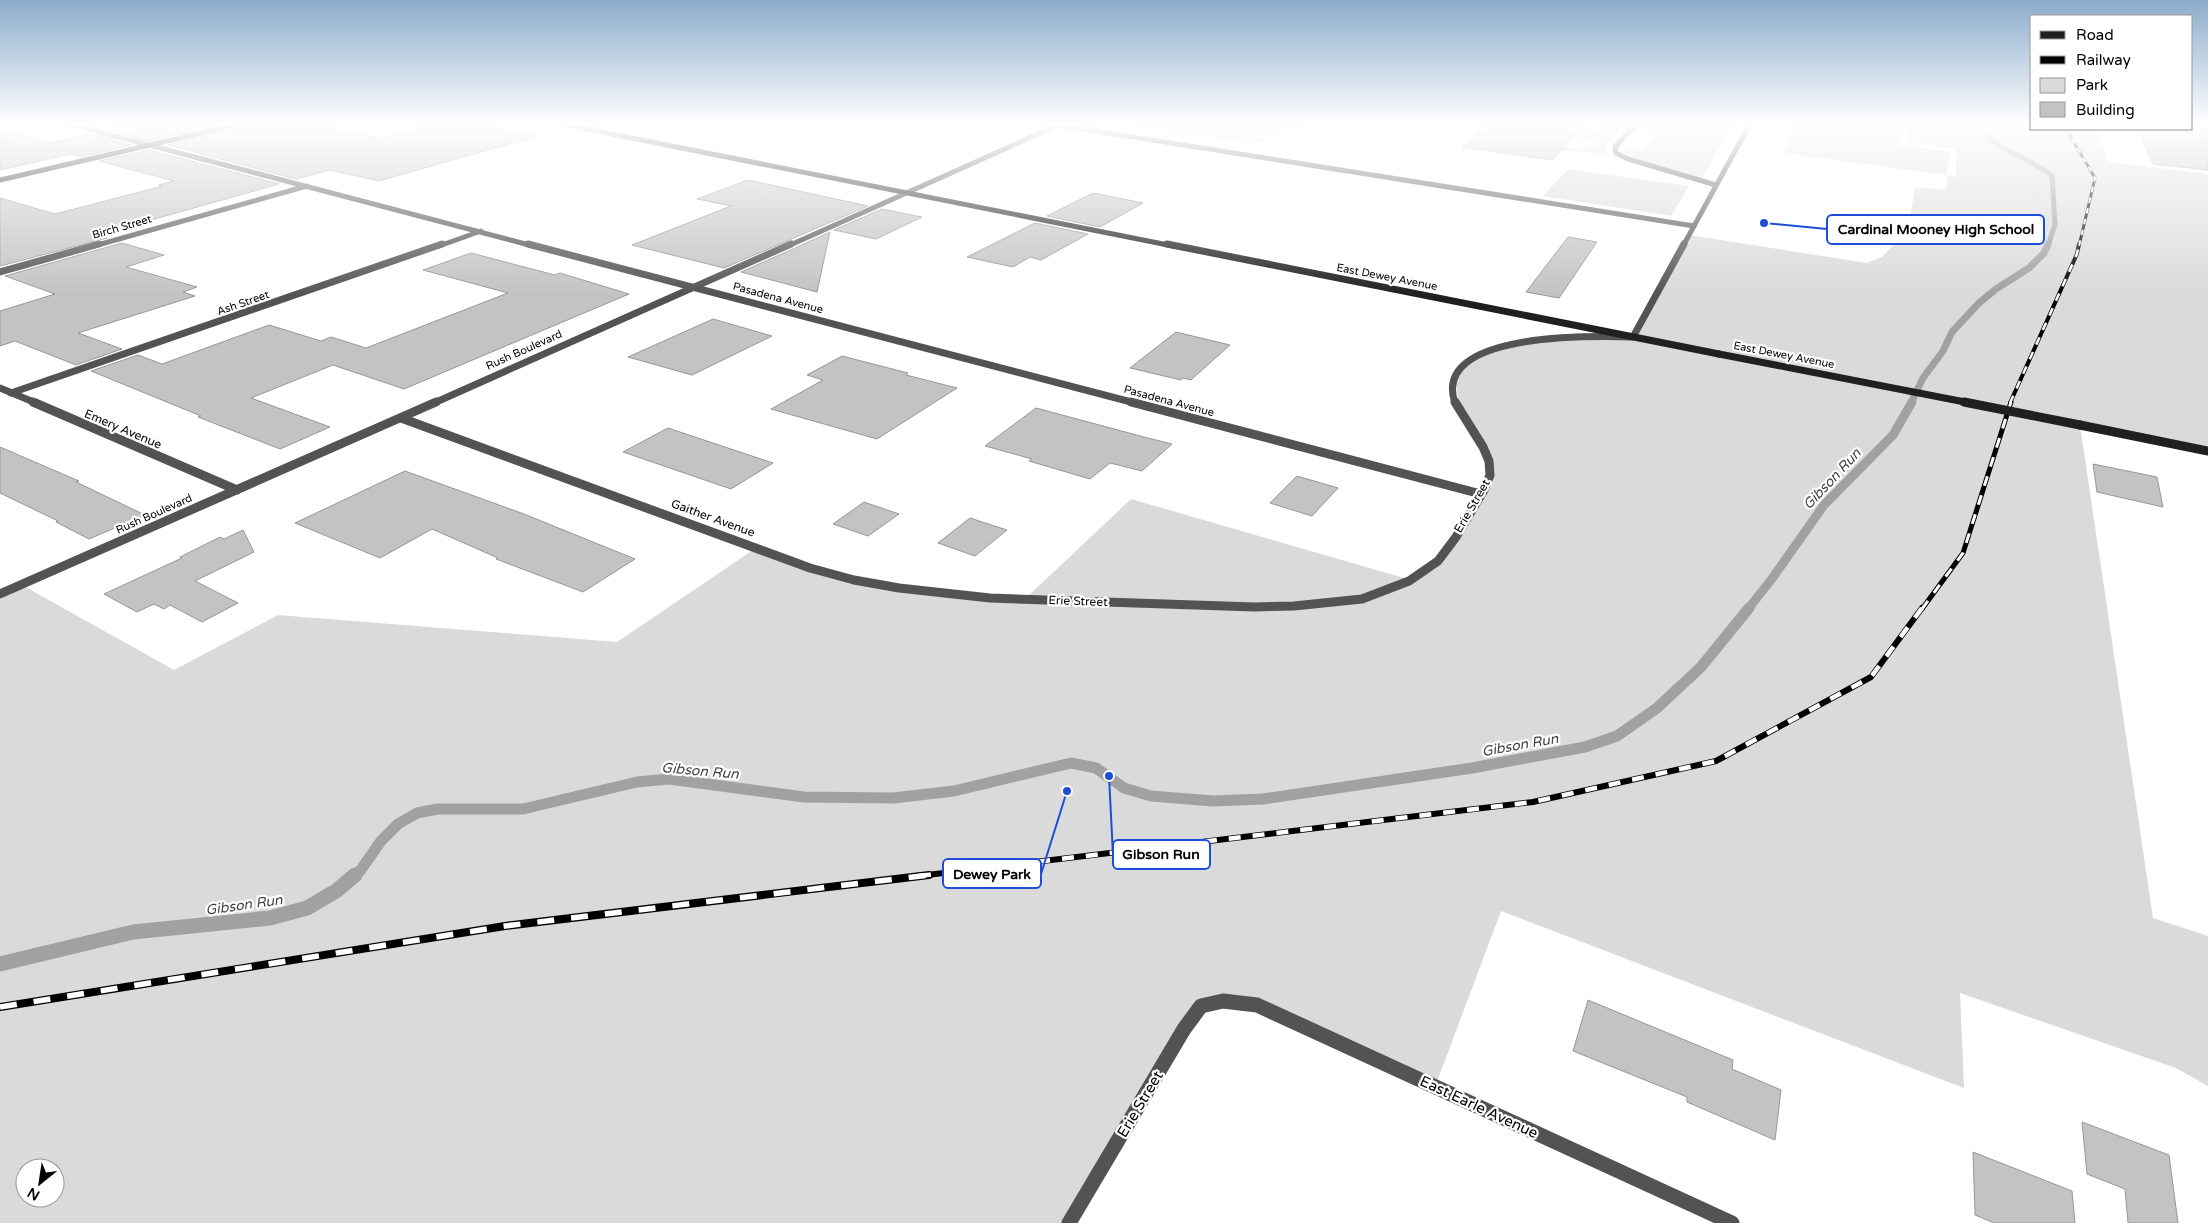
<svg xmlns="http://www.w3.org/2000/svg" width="2208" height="1223" font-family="'Varela Round',sans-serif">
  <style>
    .green { fill: #dadada; fill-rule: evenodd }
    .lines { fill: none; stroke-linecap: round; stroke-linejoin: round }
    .stream-far4 { stroke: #a1a1a1; stroke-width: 5 }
    .stream-far3 { stroke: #a1a1a1; stroke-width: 7 }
    .stream-far2 { stroke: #a1a1a1; stroke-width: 9 }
    .stream-far1 { stroke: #a1a1a1; stroke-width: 11 }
    .stream { stroke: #a1a1a1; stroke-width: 15 }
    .building { fill: #c3c3c3; stroke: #979797 }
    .lane { stroke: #535353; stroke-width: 5 }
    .street-far3 { stroke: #535353; stroke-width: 5 }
    .street-far2 { stroke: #535353; stroke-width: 7 }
    .street-far1 { stroke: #535353; stroke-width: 9 }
    .street { stroke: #535353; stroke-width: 15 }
    .secondary-far2 { stroke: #202020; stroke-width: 5 }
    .secondary-far1 { stroke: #202020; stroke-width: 7 }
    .secondary { stroke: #202020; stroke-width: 9 }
    .rail-far4-casing { stroke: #000; stroke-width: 3 }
    .rail-far3-casing { stroke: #000; stroke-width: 4 }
    .rail-far2-casing { stroke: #000; stroke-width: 5 }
    .rail-far1-casing { stroke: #000; stroke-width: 6 }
    .rail-casing { stroke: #000; stroke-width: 8 }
    .rail-far4 { stroke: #fff; stroke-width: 2; stroke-dasharray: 5.5; stroke-linecap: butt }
    .rail-far3 { stroke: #fff; stroke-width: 2.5; stroke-dasharray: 8; stroke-linecap: butt }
    .rail-far2 { stroke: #fff; stroke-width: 3; stroke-dasharray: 10; stroke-linecap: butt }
    .rail-far1 { stroke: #fff; stroke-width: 4.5; stroke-dasharray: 12; stroke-linecap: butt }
    .rail { stroke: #fff; stroke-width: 5.5; stroke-dasharray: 17; stroke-linecap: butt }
    .secondary-bridge-far1 { stroke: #202020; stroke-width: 7 }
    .secondary-bridge { stroke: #202020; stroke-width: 9 }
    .labels { text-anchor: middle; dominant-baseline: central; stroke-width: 4.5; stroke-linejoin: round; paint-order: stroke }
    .far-street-label { font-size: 11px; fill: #000; stroke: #fff }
    .street-label { font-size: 12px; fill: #000; stroke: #fff }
    .water-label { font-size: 14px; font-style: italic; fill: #424242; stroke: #fff }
    .near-street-label { font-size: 15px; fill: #000; stroke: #fff }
    .leader { fill: none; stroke: #1d4ed8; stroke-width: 2 }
    .callout-dot { fill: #1d4ed8; stroke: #fff; stroke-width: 2 }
    .callout { fill: #fff; stroke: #1d4ed8; stroke-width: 2 }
    .callout-label { font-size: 14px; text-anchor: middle; font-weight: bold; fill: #000 }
  </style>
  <rect width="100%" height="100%" fill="#fff"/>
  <!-- green -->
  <g class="green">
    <path d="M1120 124H1310L1282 132 1249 136 1267 139 1257 145Z"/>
    <path d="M1620 124H1625L1605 148 1609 155 1552 149 1555 146 1580 149 1585 144 1600 146 1601 143 1579 140 1590 129 1597 130 1602 125 1619 127Z"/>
    <path d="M1647 124H1733L1702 178 1632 157 1623 151 1626 147 1642 151 1656 134 1638 129Z"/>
    <path d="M1797 124H1902L1898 145 1950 151 1947 175 1783 153Z"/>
    <path d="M1909 124H2032V129H2097L2108 162 2208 174V451L2080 425 2153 918 2208 936V1086L2176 1068 1960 993 1964 1088 1501 911 1435 1087 1257 1005 1201 1006 1069 1223H0V594L22 585 174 670 278 615 617 642 756 548 874 585 1025 599 1131 499 1411 580 1428 569 1481 494 1490 470 1489 457 1459 413 1456 376 1475 358 1535 339 1633 337 1689 235 1867 263 1882 257 1908 230 1915 188 1942 189 1947 188V176L1956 177V150L1909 142 1906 140ZM25 1168H55V1198H25Z"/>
    <path d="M1568 169 1689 186 1671 216 1543 196Z"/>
  </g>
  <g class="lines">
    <!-- stream-far4 -->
    <path class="stream-far4" d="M2003 124 1988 134 1987 137C2007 154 2033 159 2052 176L2055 224 2048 246"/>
    <!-- stream-far3 -->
    <path class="stream-far3" d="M1911 403 1923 378 1943 351 1952 332 1979 303 1996 289 2029 268 2044 253 2048 244"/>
    <!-- stream-far2 -->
    <path class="stream-far2" d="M1748 609 1771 580 1824 505 1893 435 1912 402"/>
    <!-- stream-far1 -->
    <path class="stream-far1" d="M354 876 360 871 381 841 398 824 417 813 438 809H523L637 782 669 779 804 797 893 798 954 791 1071 763 1096 768 1124 788 1151 796 1213 801 1263 799 1472 768 1585 747 1617 736 1657 708 1701 667 1749 608"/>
    <!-- stream -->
    <path class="stream" d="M0 964 133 932 270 918 307 908 336 891 355 875"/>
  </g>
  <!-- building -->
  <g class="building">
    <path d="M138 124H223L149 141 109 130Z"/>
    <path d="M244 124H312L379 138 437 124H476L537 136 379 181 330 170 296 179 168 145 241 128Z"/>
    <path d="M1490 124H1586L1552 160 1462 147Z"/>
    <path d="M2137 129H2208V170L2153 164Z"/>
    <path d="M0 130 49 143 90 134 131 145 81 157 71 154 0 170Z"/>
    <path d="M149 150 279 184 98 235 107 238 0 266V198L55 214 163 186 159 185 174 181 99 161Z"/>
    <path d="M748 180 868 206 724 268 632 245 731 206 697 199Z"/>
    <path d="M1093 193 1143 203 1100 227 1047 216Z"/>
    <path d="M882 209 922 217 876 239 834 230Z"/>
    <path d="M1035 223 1088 234 1041 260 1030 257 1013 267 967 257Z"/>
    <path d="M830 232 817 292 741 272 793 249Z"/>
    <path d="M1568 237 1597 242 1559 298 1526 292Z"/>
    <path d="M122 243 164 255 126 267 197 287 183 292 195 296 78 333 122 349 76 365 15 341 0 346V311L55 294 5 276Z"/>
    <path d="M471 253 555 275 560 273 629 294 404 389 333 365 251 398 330 427 280 449 198 417 201 416 91 371 138 355 162 364 269 325 321 341 331 337 366 348 508 293 423 270Z"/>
    <path d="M713 319 772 336 692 375 628 357Z"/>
    <path d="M1176 332 1230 345 1191 380 1183 378 1181 380 1130 368Z"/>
    <path d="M842 356 908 373 906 375 957 388 877 439 771 409 823 380 807 375Z"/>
    <path d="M1036 408 1144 437 1172 444 1142 471 1110 463 1090 479 1029 461 1032 459 985 446Z"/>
    <path d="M668 428 773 463 731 489 623 452Z"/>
    <path d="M0 447 79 481 76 482 145 515 89 539 56 522 58 521 0 493Z"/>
    <path d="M2093 464 2157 477 2163 507 2097 492Z"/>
    <path d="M405 471 524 514 635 559 583 592 496 559 498 558 432 529 380 558 295 523Z"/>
    <path d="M1297 476 1338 488 1312 516 1270 503Z"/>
    <path d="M864 502 899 514 868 536 833 524Z"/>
    <path d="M970 518 1007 530 975 556 938 543Z"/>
    <path d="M243 530 254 552 195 581 238 603 202 622 170 605 164 609 154 604 137 612 104 594 182 558 180 557 220 537 224 539Z"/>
    <path d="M1588 1000 1733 1060 1732 1069 1781 1090 1775 1140 1687 1102V1097L1573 1051Z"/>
    <path d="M2082 1122 2169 1155 2178 1223H2128L2125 1189 2087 1174Z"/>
    <path d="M1973 1152 2072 1191 2075 1223H1994L1975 1215Z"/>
  </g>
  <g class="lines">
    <!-- lane -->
    <path class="lane" d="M1636 124 1615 147 1616 153 1628 159 1716 185"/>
    <!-- street-far3 -->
    <g class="street-far3">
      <path d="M69 124 533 246"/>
      <path d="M1051 124 1694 226"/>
      <path d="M94 246 307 186"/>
      <path d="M439 246 481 231"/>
      <path d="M788 246 1058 125"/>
      <path d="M1683 246 1750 124"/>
    </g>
    <!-- street-far2 -->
    <g class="street-far2">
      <path d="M528 244 1135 403"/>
      <path d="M0 272 99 244"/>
      <path d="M0 388 36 403"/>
      <path d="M11 393 442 244"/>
      <path d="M434 403 791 244"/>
      <path d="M1455 403C1430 331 1595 336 1633 337L1684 244"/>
    </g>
    <!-- street-far1 -->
    <g class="street-far1">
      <path d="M33 402 237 490"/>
      <path d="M1131 402 1481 494"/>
      <path d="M401 418 810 568 854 580 899 588 990 598 1254 607 1294 606 1362 599 1409 581 1438 561 1456 537 1484 490 1490 475 1489 461 1483 447 1455 402"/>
      <path d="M0 594 436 402"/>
    </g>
    <!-- street -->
    <path class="street" d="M1069 1223 1184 1029 1201 1006 1223 1001 1257 1005 1732 1223"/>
    <!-- secondary-far2 -->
    <g class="secondary-far2">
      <path d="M562 124 1173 246"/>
      <path d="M0 180 240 124"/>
    </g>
    <!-- secondary-far1 -->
    <path class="secondary-far1" d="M1167 244 1719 354"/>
    <!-- secondary -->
    <path class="secondary" d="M2080 425 2208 451"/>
    <!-- rail-far4 casing -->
    <g class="rail-far4-casing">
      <path id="rail-far4" d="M2066 129 2095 178 2079 246"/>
    </g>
    <!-- rail-far3 casing -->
    <g class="rail-far3-casing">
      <path id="rail-far3" d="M2010 403 2077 254 2079 244"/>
    </g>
    <!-- rail-far2 casing -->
    <g class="rail-far2-casing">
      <path id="rail-far2" d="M1922 609 1963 553 2011 402"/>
    </g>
    <!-- rail-far1 casing -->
    <g class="rail-far1-casing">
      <path id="rail-far1" d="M919 876 1533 802 1716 761 1871 677 1922 608"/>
    </g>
    <!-- rail casing -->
    <g class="rail-casing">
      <path id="rail" d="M0 1007 505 926 929 875"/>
    </g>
    <!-- rail-far4 -->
    <use href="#rail-far4" class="rail-far4"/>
    <!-- rail-far3 -->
    <use href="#rail-far3" class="rail-far3"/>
    <!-- rail-far2 -->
    <use href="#rail-far2" class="rail-far2"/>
    <!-- rail-far1 -->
    <use href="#rail-far1" class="rail-far1"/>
    <!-- rail -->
    <use href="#rail" class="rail"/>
    <!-- secondary-bridge-far1 -->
    <path class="secondary-bridge-far1" d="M1719 354 1970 403"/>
    <!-- secondary-bridge -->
    <path class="secondary-bridge" d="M1964 402 2080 425"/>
  </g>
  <!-- sky -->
  <linearGradient id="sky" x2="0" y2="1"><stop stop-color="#8baccc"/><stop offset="0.42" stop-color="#fff"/><stop offset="1" stop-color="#fff" stop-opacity="0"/></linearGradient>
  <rect width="2208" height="295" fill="url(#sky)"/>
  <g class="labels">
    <!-- far-street labels -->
    <g class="far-street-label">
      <text transform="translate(122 227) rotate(-16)">Birch Street</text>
      <text transform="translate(1387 277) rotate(11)">East Dewey Avenue</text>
      <text transform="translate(778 298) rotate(15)">Pasadena Avenue</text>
      <text transform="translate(243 303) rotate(-19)">Ash Street</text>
      <text transform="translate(524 350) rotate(-24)">Rush Boulevard</text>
      <text transform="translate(1784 355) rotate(11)">East Dewey Avenue</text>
      <text transform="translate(1169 401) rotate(15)">Pasadena Avenue</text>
      <text transform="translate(154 514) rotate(-24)">Rush Boulevard</text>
    </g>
    <!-- street labels -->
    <g class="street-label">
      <text transform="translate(123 429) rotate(23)">Emery Avenue</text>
      <text transform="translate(1472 506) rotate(-60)">Erie Street</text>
      <text transform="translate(713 518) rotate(20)">Gaither Avenue</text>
      <text transform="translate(1078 601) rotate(2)">Erie Street</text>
    </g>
    <!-- water labels -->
    <g class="water-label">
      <text transform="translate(1832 479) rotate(-47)">Gibson Run</text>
      <text transform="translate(1520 745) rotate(-10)">Gibson Run</text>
      <text transform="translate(700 771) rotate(5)">Gibson Run</text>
      <text transform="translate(244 905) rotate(-8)">Gibson Run</text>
    </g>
    <!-- near-street labels -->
    <g class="near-street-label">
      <text transform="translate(1140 1104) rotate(-59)">Erie Street</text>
      <text transform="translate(1479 1107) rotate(25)">East Earle Avenue</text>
    </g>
  </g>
  <!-- callouts -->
  <path class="leader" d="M1764 223L1827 229M1109 776L1113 855M1067 791L1041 874"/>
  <g class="callout-dot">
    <circle cx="1764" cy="223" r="5"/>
    <circle cx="1109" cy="776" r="5"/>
    <circle cx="1067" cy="791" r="5"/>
  </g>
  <g class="callout">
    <rect x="1827" y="215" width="217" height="29" rx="5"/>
    <rect x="1113" y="840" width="97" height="29" rx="5"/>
    <rect x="943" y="859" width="98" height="29" rx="5"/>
  </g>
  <g class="callout-label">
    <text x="1936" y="234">Cardinal Mooney High School</text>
    <text x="1161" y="859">Gibson Run</text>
    <text x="992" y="879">Dewey Park</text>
  </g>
  <!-- legend -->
  <rect x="2030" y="15" width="162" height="115" fill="#ffffff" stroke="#999999"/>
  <rect x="2040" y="31" width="25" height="8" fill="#202020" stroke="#999999"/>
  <text x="2076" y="40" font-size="15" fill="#000000">Road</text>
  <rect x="2040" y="56" width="25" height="8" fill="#000000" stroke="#999999"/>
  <text x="2076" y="65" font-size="15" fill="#000000">Railway</text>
  <rect x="2040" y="78" width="25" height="15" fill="#dadada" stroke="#999999"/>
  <text x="2076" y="90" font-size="15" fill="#000000">Park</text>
  <rect x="2040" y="102" width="25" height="15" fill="#c3c3c3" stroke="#999999"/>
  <text x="2076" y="115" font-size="15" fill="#000000">Building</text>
  <!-- north arrow -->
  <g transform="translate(40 1183) rotate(210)"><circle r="24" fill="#ffffff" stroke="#999999"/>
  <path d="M0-4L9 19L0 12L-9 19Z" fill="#000000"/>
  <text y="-8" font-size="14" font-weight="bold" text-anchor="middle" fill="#000000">N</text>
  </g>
</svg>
